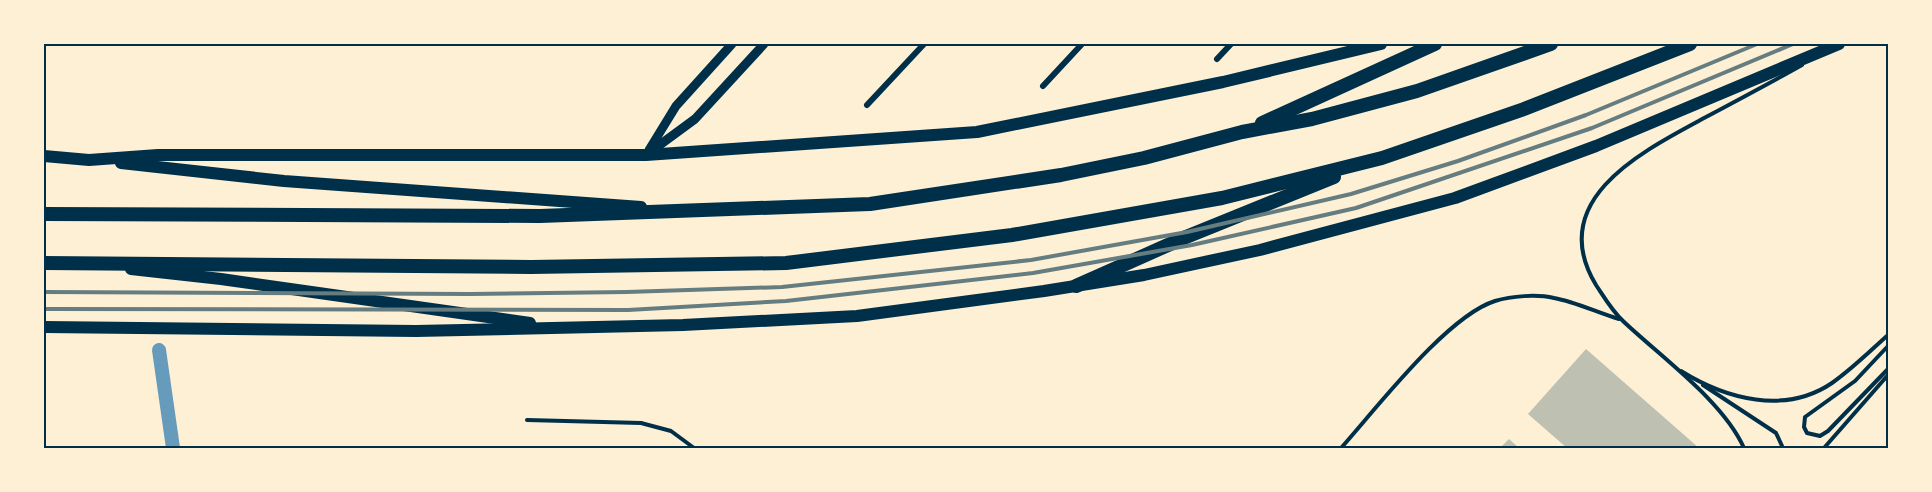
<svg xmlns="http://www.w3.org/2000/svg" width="1932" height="492" font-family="Literata,serif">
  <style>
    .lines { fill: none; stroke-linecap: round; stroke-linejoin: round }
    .canal { stroke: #669bbc; stroke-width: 14 }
    .building { fill: #bec0b2 }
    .service { stroke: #003049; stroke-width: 4 }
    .minor { stroke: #003049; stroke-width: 6 }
    .tertiary { stroke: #003049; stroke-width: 9 }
    .primary { stroke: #003049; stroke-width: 12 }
    .motorway { stroke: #003049; stroke-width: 14 }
    .rail { stroke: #657d81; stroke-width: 4 }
    .neatline { fill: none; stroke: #003049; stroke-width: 2 }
  </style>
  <rect width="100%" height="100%" fill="#fdf0d5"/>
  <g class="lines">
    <!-- canal -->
    <path class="canal" d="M159 350 173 448"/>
  </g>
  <!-- building -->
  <g class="building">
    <path d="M1586 349 1699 448H1567L1528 414Z"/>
    <path d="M1509 439 1519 448H1500Z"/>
  </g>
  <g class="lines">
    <!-- service -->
    <g class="service">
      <path d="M1888 346 1855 381 1805 417 1804 427 1807 433 1820 436 1828 431 1888 369"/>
      <path d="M1681 371C1726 399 1785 415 1832 383 1852 369 1870 351 1888 335"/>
      <path d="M1703 385 1776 433 1783 448"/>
      <path d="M527 420 641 423 671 431 694 448"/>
      <path d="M1341 448C1376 409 1447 316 1495 301 1511 296 1537 294 1554 298 1576 302 1598 313 1619 319"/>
      <path d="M1744 448C1723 401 1661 357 1623 321 1612 311 1604 297 1596 285 1544 199 1645 150 1706 117 1738 100 1770 83 1802 65"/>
      <path d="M1824 448 1888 375"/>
    </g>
    <!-- minor -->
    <g class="minor">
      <path d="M1217 59 1231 44"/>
      <path d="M1043 86 1082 44"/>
      <path d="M867 105 924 44"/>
    </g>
    <!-- tertiary -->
    <g class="tertiary">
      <path d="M649 150 676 106 732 44"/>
      <path d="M646 155 695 119 764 44"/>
    </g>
    <!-- primary -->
    <g class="primary">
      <path d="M44 156 89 160 158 155H646L977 132 1223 82 1381 44"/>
      <path d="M121 163 284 181 641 207"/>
      <path d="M131 269 221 279 530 323"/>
      <path d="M44 327 416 331 683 325 857 316 1044 291 1144 275 1260 250 1455 198 1596 146 1839 44"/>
    </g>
    <!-- motorway -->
    <g class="motorway">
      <path d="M1262 123 1435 44"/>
      <path d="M44 214 540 216 870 204 1061 175 1144 158 1242 132 1312 119 1417 91 1551 44"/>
      <path d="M44 263 531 267 786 263 1012 235 1222 198 1382 158 1524 109 1690 44"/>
      <path d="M1076 286 1186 237 1334 177"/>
    </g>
    <!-- rail -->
    <g class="rail">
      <path d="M44 292 470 294 627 292 782 287 1031 260 1187 232 1351 194 1458 161 1586 115 1757 44"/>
      <path d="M44 309 628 310 786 301 1033 273 1192 245 1356 208 1592 128 1793 44"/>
    </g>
  </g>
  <!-- border -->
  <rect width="1932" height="492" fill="none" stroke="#fdf0d5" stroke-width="90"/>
  <rect x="45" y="45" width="1842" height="402" class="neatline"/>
</svg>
